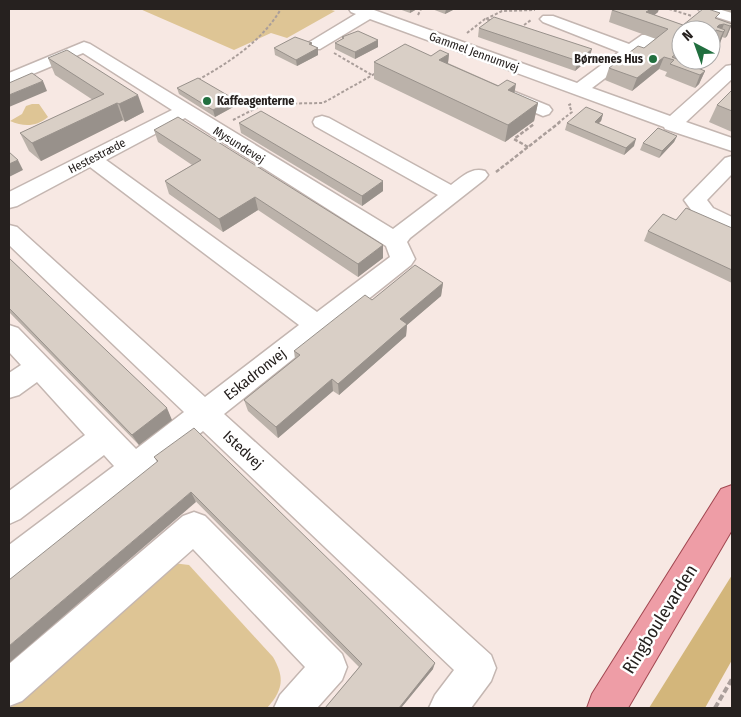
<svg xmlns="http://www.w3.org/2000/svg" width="741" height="717" font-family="'Fira Sans Condensed',sans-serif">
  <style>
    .green { fill: #dec595 }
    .forest { fill: #d3b67b }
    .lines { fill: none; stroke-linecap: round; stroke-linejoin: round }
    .minor-casing { stroke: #c4b6b1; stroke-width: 3 }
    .major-casing { stroke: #a14750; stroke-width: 2 }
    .path-far2 { stroke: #aa9e9a; stroke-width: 2; stroke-dasharray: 3 2; stroke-linecap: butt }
    .path-far1 { stroke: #aa9e9a; stroke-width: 2.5; stroke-dasharray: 4 2; stroke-linecap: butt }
    .path { stroke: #aa9e9a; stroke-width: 4; stroke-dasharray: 6 3; stroke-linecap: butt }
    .minor { fill: #fff; fill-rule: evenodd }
    .major { fill: #ee9da6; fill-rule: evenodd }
    .wall { fill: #bbb2aa }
    .shaded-wall { fill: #98918b }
    .building { fill: #d9cfc6; stroke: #98918b }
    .poi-dot { fill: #216f3f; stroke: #fff; stroke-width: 2 }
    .labels { text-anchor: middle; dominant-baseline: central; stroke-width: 5; stroke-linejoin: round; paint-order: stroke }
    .far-street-label { font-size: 12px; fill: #26211f; stroke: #fff }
    .far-poi-label { font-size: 12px; font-weight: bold; fill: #26211f; stroke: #fff; text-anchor: end }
    .street-label { font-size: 15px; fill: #26211f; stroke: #fff }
    .near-street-label { font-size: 18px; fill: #26211f; stroke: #fff }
  </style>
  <rect width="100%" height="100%" fill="#f7e8e3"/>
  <!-- green -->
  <g class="green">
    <path d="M140 9H328L335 11 287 38 271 33 234 50Z"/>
    <path d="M32 104H39L48 117C36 127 24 127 10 121L22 114 26 106Z"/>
    <path d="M173 563 189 565 273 657C285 678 283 690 267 708H9V704L159 571Z"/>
  </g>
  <!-- forest -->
  <path class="forest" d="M732 575V660L705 708H649Z"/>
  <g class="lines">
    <!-- minor casing -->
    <g class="minor-casing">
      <g id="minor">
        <path d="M349 9 374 10 577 83 619 52 543 22 540 19 543 16H553L629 44 642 35H654L656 38 654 41 592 88 670 116 726 66 732 65V79L686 122 732 138V151L665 129 664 127 370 19 320 49H308L306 46 308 43 356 14 351 12Z"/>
        <path d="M698 9H721L732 12V22L701 12Z"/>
        <path d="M84 42 90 44 393 229 438 195 315 126 313 122 315 118 322 116 329 118 451 185C462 177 471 167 485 171L488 175 485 179 410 238 407 242 415 259 411 265 224 414 491 655 496 668 491 681 471 708H429L435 695 454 670 203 431 21 577 9 581V545L114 466 104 455 20 519 9 524V491L85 435 37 382 19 395 9 398V373L21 365 9 352V325L18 328 136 449 184 412 9 245V225L17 227 205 397 299 325 90 167 17 206 9 208V192L172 110 83 53 9 84V73ZM185 118 386 246 390 257 317 312 106 160Z"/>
        <path d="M505 88 549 106 552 110 549 114 543 116 499 97 496 93 499 89Z"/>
        <path d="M732 156V174L707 200 713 208 732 217V232L697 218 684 200 725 158Z"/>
        <path d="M194 512 205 516 342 654 347 667 342 680 317 708H274L280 695 305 667 193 549 22 701 9 706V664L183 516Z"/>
      </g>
    </g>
    <!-- major casing -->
    <g class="major-casing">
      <path id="major" d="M732 485V530L628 708H587L592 694 721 489Z"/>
    </g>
    <!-- path-far2 -->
    <g class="path-far2">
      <path d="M669 9 692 16"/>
      <path d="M418 15 421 9"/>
      <path d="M486 19 502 11 535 10"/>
      <path d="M520 28 531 20"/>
      <path d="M467 33 485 19 493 21"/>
      <path d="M334 53 372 75"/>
      <path d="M198 80C231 61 261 42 281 9"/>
      <path d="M233 120 264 104 323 103 378 72"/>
      <path d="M558 123 572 112 569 105 571 104"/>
    </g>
    <!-- path-far1 -->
    <g class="path-far1">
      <path d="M528 147 514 139 534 124"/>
      <path d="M496 172 560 122"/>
    </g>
    <!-- path -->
    <path class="path" d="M715 708 732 679"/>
    <!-- minor -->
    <use href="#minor" class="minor"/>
    <!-- major -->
    <use href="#major" class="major"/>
  </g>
  <!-- wall -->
  <g class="wall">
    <path d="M399 9H417L410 13Z"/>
    <path d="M432 9H455L445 14Z"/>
    <path d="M718 9H732V13Z"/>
    <path d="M612 10 658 12 654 15 683 25 718 19 732 24 727 36 725 38 722 37 720 43 717 45 712 43 711 46V30H681V59H680V60L705 71 699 84 695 88 665 76 667 72 659 69 632 91 605 80 609 68 644 48 656 39 609 22Z"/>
    <path d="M479 28 589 59 575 71 478 37Z"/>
    <path d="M342 37 378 40V47L355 59 335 49V43L342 39Z"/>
    <path d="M312 43V46L318 48V55L297 66 275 55 274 48Z"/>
    <path d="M449 54 448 63 538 103 534 121 505 142 374 79V62Z"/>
    <path d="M48 58 144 112 125 122 123 120 41 161 29 151 20 133 93 100 55 75Z"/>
    <path d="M177 88 234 99 235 106 215 117 179 94Z"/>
    <path d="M732 90V132L709 122 717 105Z"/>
    <path d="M603 114 601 121 599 123 634 146 624 155 565 130 567 123Z"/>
    <path d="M239 123 383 191 362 206 241 133Z"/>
    <path d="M154 130 383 245V258L358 277 258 210 223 232 169 194 165 181 192 165 158 142Z"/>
    <path d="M677 136 674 142 659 158 640 150 643 143Z"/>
    <path d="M676 220 732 228V283L644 241 648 231Z"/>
    <path d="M9 258 172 420 139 445 9 312Z"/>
    <path d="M443 283 441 296 407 325 406 336 339 395 333 391 278 438 248 411 244 400 295 359 294 351 372 300Z"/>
    <path d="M154 457 433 669 401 708H325L359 667 157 462Z"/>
  </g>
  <!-- shaded-wall -->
  <g class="shaded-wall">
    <path d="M410 9H417L410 13Z"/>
    <path d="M446 9H455L445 14Z"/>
    <path d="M651 9H659L658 12 646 22V12Z"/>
    <path d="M724 24 721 32 716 30 713 38 715 36 711 46V35L717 27 719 25Z"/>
    <path d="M732 24 727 36 725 38 730 26Z"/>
    <path d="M725 30 720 43 717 45 723 32Z"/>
    <path d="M378 40V47L355 59V52Z"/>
    <path d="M318 48V55L297 66 296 60Z"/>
    <path d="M592 49 589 59 575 71 578 61Z"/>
    <path d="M449 54 447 71 439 60Z"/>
    <path d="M664 57 659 69 632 91 637 78Z"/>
    <path d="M705 71 699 84 695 88 700 75Z"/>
    <path d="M43 81 47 91 9 107V95Z"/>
    <path d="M516 84 513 101 508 90Z"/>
    <path d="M138 95 144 112 125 122 119 104Z"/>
    <path d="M234 99 235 106 215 117 213 110Z"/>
    <path d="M117 103 123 120 41 161 32 143Z"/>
    <path d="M538 103 534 121 505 142 508 125Z"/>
    <path d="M603 114 601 121 593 128 595 122Z"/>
    <path d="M677 136 674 142 659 158 662 151Z"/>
    <path d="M636 139 634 146 624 155 626 148Z"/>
    <path d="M18 160 23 170 9 177V164Z"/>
    <path d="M383 181V191L362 206V196Z"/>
    <path d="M255 197 258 210 223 232 219 219Z"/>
    <path d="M383 245V258L358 277V264Z"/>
    <path d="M443 283 441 296 407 325 406 336 339 395 338 384 400 319Z"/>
    <path d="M332 379 333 391 278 438 276 427Z"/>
    <path d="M167 408 172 420 139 445 132 435Z"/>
    <path d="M191 492 196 502 9 663V646Z"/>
    <path d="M435 663 433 669 401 708H399Z"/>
  </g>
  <!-- building -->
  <g class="building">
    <path d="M614 9H651L646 12 683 25 703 9H708L720 13 715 18 732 24 730 26 724 24 719 25 717 27 725 30 723 32 716 30 711 34 715 36 711 39V30H681V50L679 51 681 52V54L680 55 677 53 672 57 705 71 700 75 670 64 674 60 664 57 637 78 609 68 638 46 644 48 668 29 612 10Z"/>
    <path d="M494 17 592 49 578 61 479 28Z"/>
    <path d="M358 31 378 40 355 52 335 43 344 38 342 37Z"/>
    <path d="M295 37 312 43 309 44 318 48 296 60 274 48Z"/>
    <path d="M405 44 431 56 440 50 449 54 439 60 498 86 507 80 516 84 508 90 538 103 508 125 374 62Z"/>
    <path d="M67 50 138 95 119 104 117 103 32 143 20 133 104 94 48 58Z"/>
    <path d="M32 73 43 81 9 95V83Z"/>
    <path d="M198 78 234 99 213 110 177 88Z"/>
    <path d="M732 90V111L717 105Z"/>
    <path d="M586 107 603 114 595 122 636 139 626 148 567 123Z"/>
    <path d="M261 111 383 181 362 196 239 123Z"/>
    <path d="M178 117 383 245 358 264 255 197 219 219 165 181 201 160 154 130Z"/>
    <path d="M658 128 677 136 662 151 643 143Z"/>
    <path d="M9 152 18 160 9 164Z"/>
    <path d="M686 208 732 228V270L648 231 663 214 676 220Z"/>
    <path d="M9 258 167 408 132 435 9 308Z"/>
    <path d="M415 265 443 283 400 319 407 324 338 384 332 379 276 427 244 400 300 355 294 351 365 295 372 300Z"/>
    <path d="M194 428 435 663 399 708H325L362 664 191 492 9 646V580L158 461 154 457Z"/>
  </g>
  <!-- markers -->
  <g class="poi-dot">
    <circle cx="653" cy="59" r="5"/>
    <circle cx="207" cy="101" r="5"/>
  </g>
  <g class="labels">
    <!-- far-street labels -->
    <g class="far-street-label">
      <text transform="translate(474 52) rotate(20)">Gammel Jennumvej</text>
      <text transform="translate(239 145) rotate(32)">Mysundevej</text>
      <text transform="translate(97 156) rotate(-27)">Hestestræde</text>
    </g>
    <!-- far-poi labels -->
    <g class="far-poi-label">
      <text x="643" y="59">Børnenes Hus</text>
      <text x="217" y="101" text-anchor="start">Kaffeagenterne</text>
    </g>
    <!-- street labels -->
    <g class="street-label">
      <text transform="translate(255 374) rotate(-38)">Eskadronvej</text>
      <text transform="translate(243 450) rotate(43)">Istedvej</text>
    </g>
    <!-- near-street labels -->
    <g class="near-street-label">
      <text transform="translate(660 619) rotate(-58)">Ringboulevarden</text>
    </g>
  </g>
  <!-- border -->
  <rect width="741" height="717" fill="none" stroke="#26211f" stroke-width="20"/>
  <!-- north arrow -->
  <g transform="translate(696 45) rotate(319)"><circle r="24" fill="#ffffff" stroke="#a8a6a5"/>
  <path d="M0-4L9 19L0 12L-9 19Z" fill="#216f3f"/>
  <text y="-8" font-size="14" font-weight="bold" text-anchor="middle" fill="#26211f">N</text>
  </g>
</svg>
